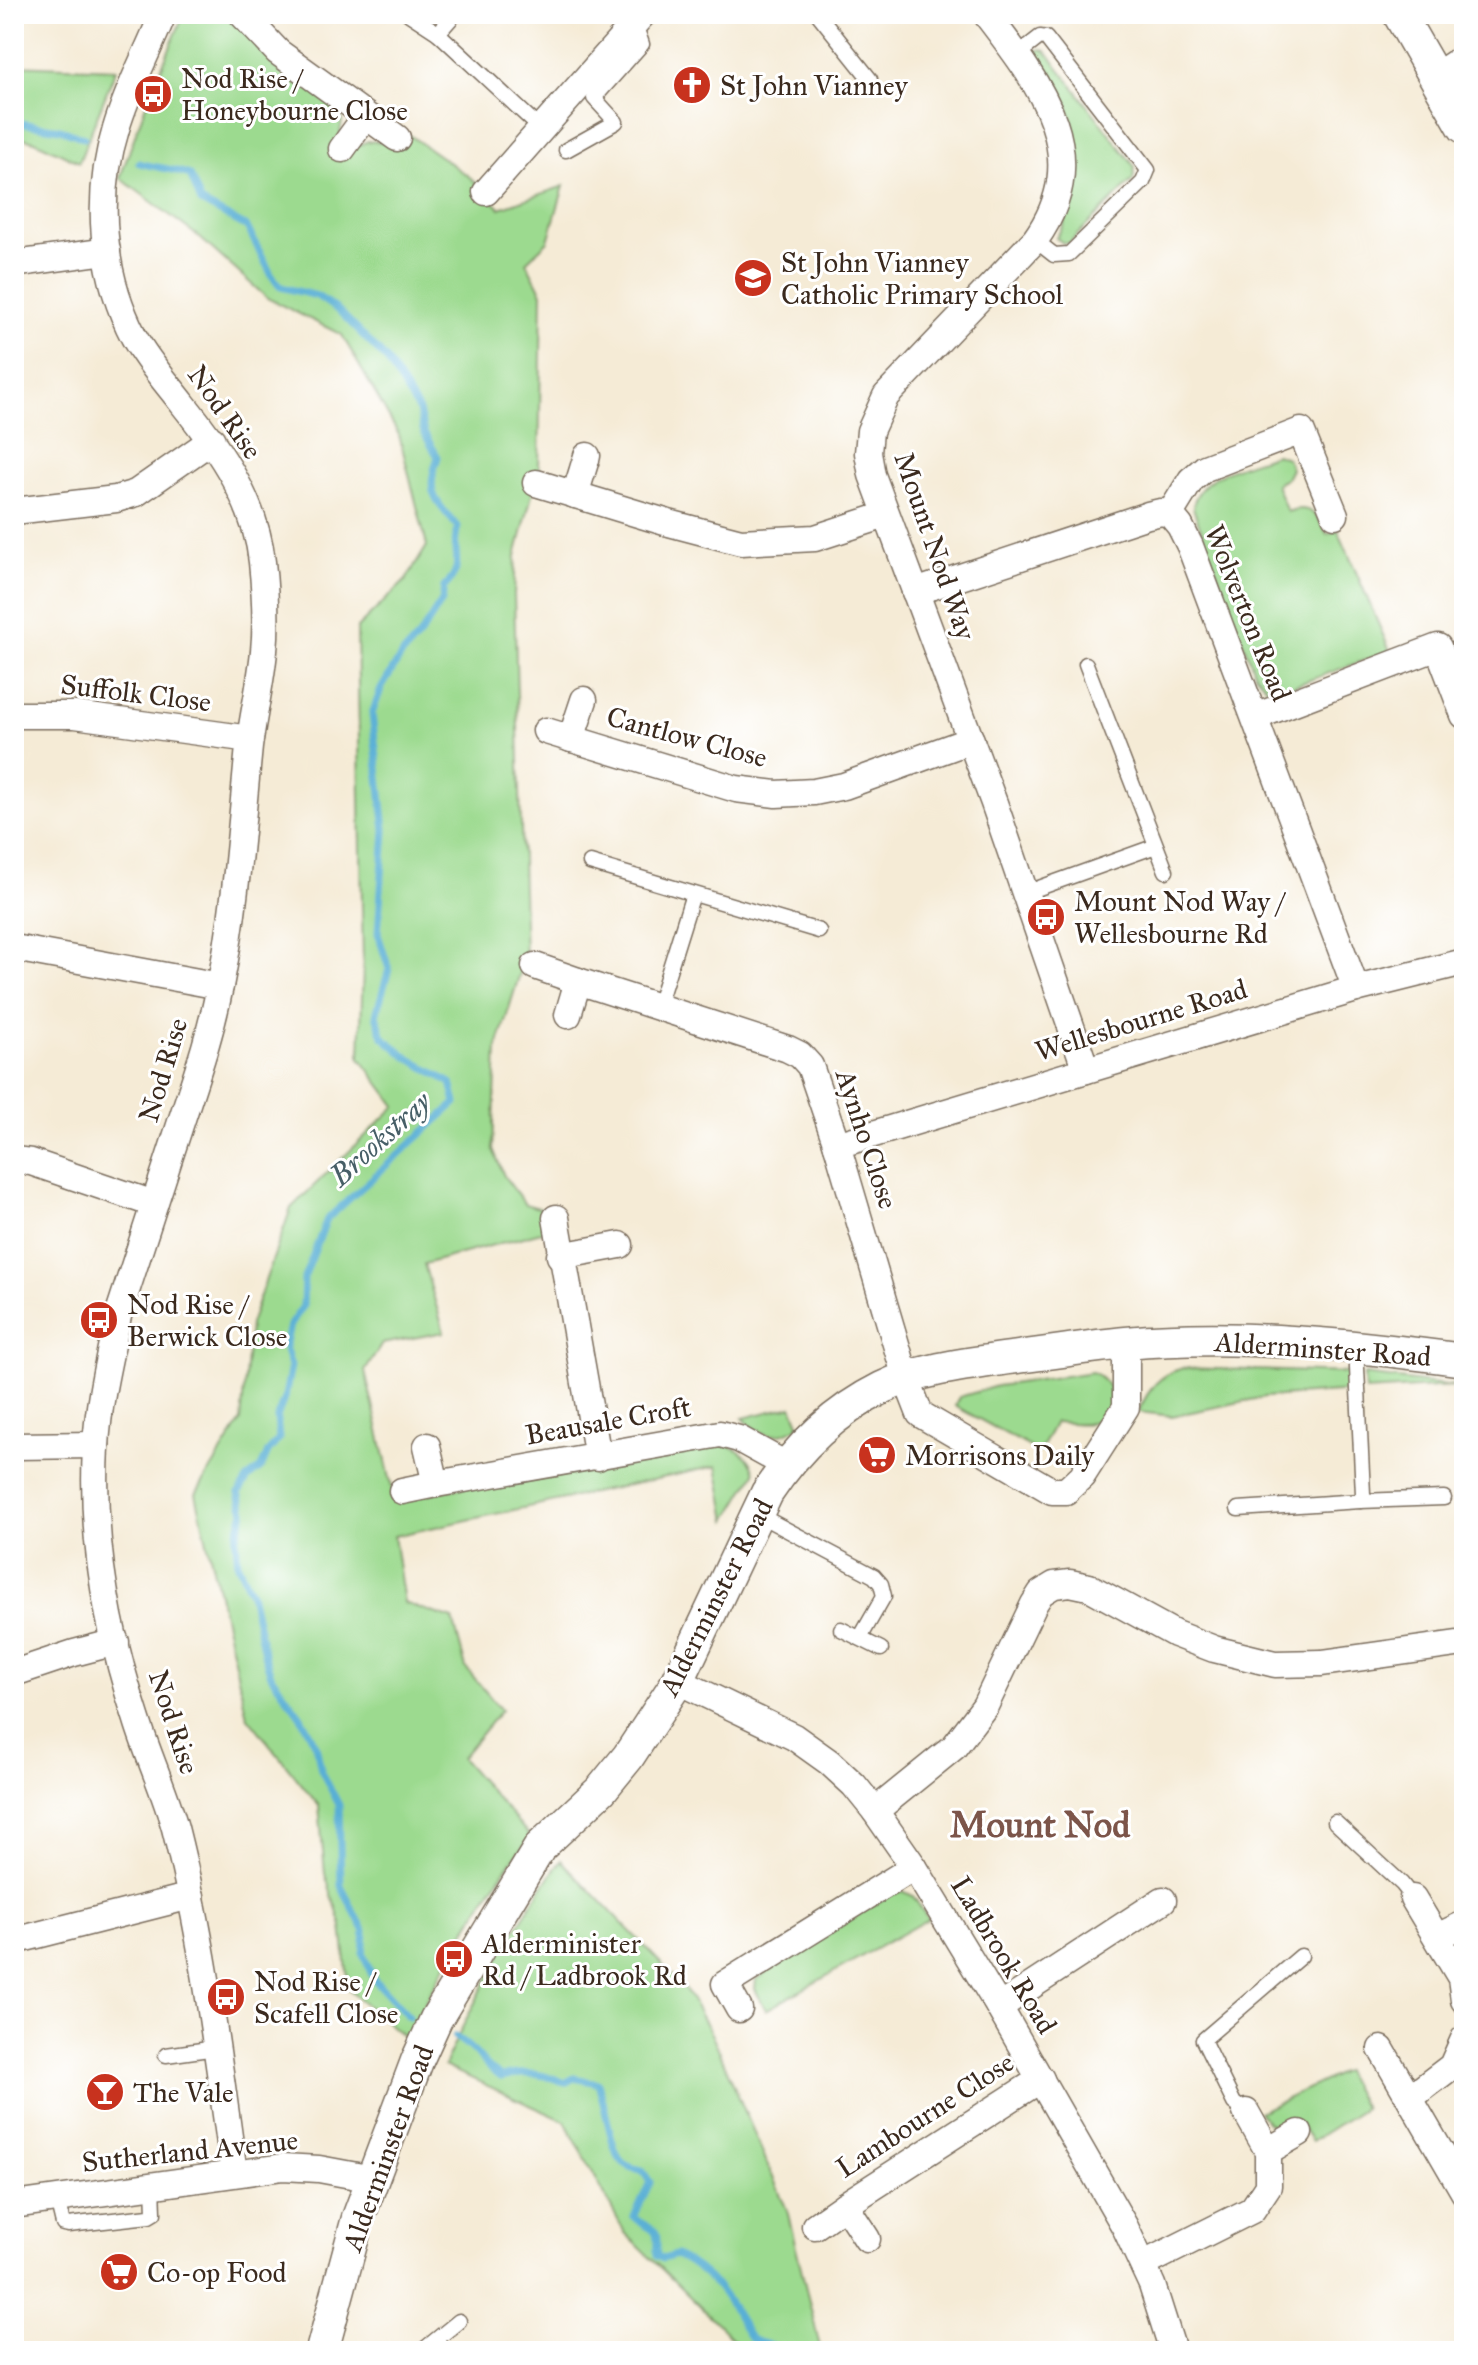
<svg xmlns="http://www.w3.org/2000/svg" width="1478" height="2365" font-family="'IM FELL Great Primer',serif">
  <style>
    .green { fill: #9cda8f; stroke: #6c8256; stroke-width: 2 }
    .lines { fill: none; stroke-linecap: round; stroke-linejoin: round }
    .stream { stroke: #58afd5; stroke-width: 7 }
    .service-casing { stroke: #7c6e5e; stroke-width: 17 }
    .minor-casing { stroke: #7c6e5e; stroke-width: 29 }
    .tertiary-casing { stroke: #7c6e5e; stroke-width: 35 }
    .service { stroke: #fff; stroke-width: 14 }
    .minor { stroke: #fff; stroke-width: 26 }
    .tertiary { stroke: #fff; stroke-width: 32 }
    .labels { text-anchor: middle; dominant-baseline: central; stroke-width: 6; stroke-linejoin: round; paint-order: stroke }
    .poi-label { font-size: 28px; fill: #3b2a1e; stroke: #fff; text-anchor: start }
    .street-label { font-size: 28px; fill: #3b2a1e; stroke: #fff }
    .water-label { font-size: 30px; font-style: italic; fill: #475f67; stroke: #fff }
    .district-label { font-size: 36px; font-weight: bold; fill: #7c554a; stroke: #fff }
  </style>
  <rect width="100%" height="100%" fill="#fff"/>
  <filter id="ink" filterUnits="userSpaceOnUse"><feTurbulence type="fractalNoise" baseFrequency=".0125" numOctaves="2"/><feDisplacementMap in="SourceGraphic" scale="16" xChannelSelector="R" yChannelSelector="G"/><feConvolveMatrix kernelMatrix="1 2 1 2 8 2 1 2 1" color-interpolation-filters="sRGB"/></filter>
  <filter id="wash" filterUnits="userSpaceOnUse"><feTurbulence type="fractalNoise" baseFrequency=".006" numOctaves="4" result="noise"/><feDisplacementMap in="SourceGraphic" scale="32" xChannelSelector="R" yChannelSelector="G"/><feGaussianBlur stdDeviation="1.8" result="paint"/><feColorMatrix in="noise" values="0 0 0 0 0 0 0 0 0 0 0 0 0 0 0 0 0 1.4 0 .05"/><feComposite in="paint" operator="in"/></filter>
  <g filter="url(#wash)">
    <rect width="100%" height="100%" fill="#f5ebd6"/>
    <!-- green -->
    <g class="green">
      <path d="M184 14H234L337 107 342 120 340 133 357 146 368 141 384 142 402 130 471 178 500 208 564 186 548 241 526 262 542 293 539 468 516 556 514 595 525 957 497 1047 493 1149 504 1176 525 1204 542 1209H549L545 1231 424 1264 444 1332 382 1344 365 1371 395 1500 712 1441C731 1445 750 1452 755 1473L727 1520 717 1466 394 1536 404 1603 453 1619 466 1668 501 1710 461 1758 531 1837C480 1898 443 1968 406 2039L349 1990 342 1926 325 1874 319 1806 247 1716 196 1494 241 1421 250 1324 291 1208 396 1106 360 1058 363 965 357 628 406 580 427 546 399 435 342 335 267 298 199 237 120 178 145 107Z"/>
      <path d="M1040 49 1046 51 1135 167 1133 180 1069 243H1063L1056 238C1083 194 1083 135 1060 88 1054 76 1044 64 1036 52Z"/>
      <path d="M14 65 116 69 79 162 35 141 14 136Z"/>
      <path d="M1276 454 1287 458 1291 469 1286 479 1276 484 1287 512C1309 503 1318 515 1327 534L1338 530 1390 651 1277 692 1268 689 1255 674 1193 508C1197 473 1247 465 1276 454Z"/>
      <path d="M1183 1368 1352 1373 1353 1391 1265 1397 1172 1416 1138 1412C1149 1389 1158 1375 1183 1368Z"/>
      <path d="M1092 1372C1115 1382 1120 1409 1095 1421 1084 1426 1067 1422 1055 1422L1039 1452 955 1406 959 1397 997 1386Z"/>
      <path d="M1364 1375 1454 1386 1365 1391Z"/>
      <path d="M792 1406 800 1425C778 1440 761 1438 743 1418Z"/>
      <path d="M561 1860 685 1988 714 2039 787 2210 821 2351H745L625 2233 565 2121 444 2066C477 1993 515 1925 561 1860Z"/>
      <path d="M903 1891 913 1896 928 1919 766 2010 755 1989 756 1979 891 1894Z"/>
      <path d="M1344 2071 1364 2108 1312 2141 1299 2123 1282 2131 1267 2122 1259 2112Z"/>
    </g>
    <g class="lines">
      <!-- stream -->
      <g class="stream">
        <path d="M14 122 60 129 84 138"/>
        <path d="M139 163C157 168 172 168 190 175L201 202 247 227 272 276 281 287 317 296 339 311 386 359 419 411 424 433 438 457C425 493 434 499 458 527 449 552 468 566 444 587L442 601 420 635 401 656 381 689 372 714 385 830 378 934 389 969 376 1015 383 1037 407 1057 451 1083 456 1103 327 1219 304 1278 303 1306 290 1325 285 1347 291 1366 285 1396 277 1417 279 1439 268 1452 261 1468 248 1478 239 1493 244 1512 236 1539 238 1565 251 1593 265 1658 272 1677 300 1715 316 1745 321 1770 339 1805 341 1886 365 1932 363 1954 373 1978 409 2017"/>
        <path d="M455 2037C475 2048 482 2064 501 2077 524 2071 545 2073 565 2083L574 2078 598 2083C604 2100 611 2146 619 2158 624 2166 633 2168 642 2170L650 2182 634 2217C640 2225 653 2226 656 2234 658 2239 656 2250 657 2256L663 2259 676 2255C716 2275 729 2302 750 2338 761 2346 772 2342 783 2351"/>
      </g>
    </g>
  </g>
  <g filter="url(#ink)">
    <g class="lines">
      <!-- service casing -->
      <g class="service-casing">
        <g id="service">
          <path d="M409 14 438 33 540 128"/>
          <path d="M818 14 870 79"/>
          <path d="M438 33 455 14"/>
          <path d="M1017 55 1040 37 1046 38 1148 170 1143 182 1069 254 1054 255 1035 240"/>
          <path d="M566 150 616 122 594 98 642 44 635 24"/>
          <path d="M1086 664 1166 871"/>
          <path d="M590 863 819 931"/>
          <path d="M1025 893 1156 846"/>
          <path d="M658 1006 693 894"/>
          <path d="M1360 1501 1444 1498"/>
          <path d="M1238 1509 1360 1501 1363 1494 1356 1347"/>
          <path d="M757 1514 874 1576 881 1584 884 1596 860 1638"/>
          <path d="M841 1629 881 1649"/>
          <path d="M1335 1822 1402 1884 1413 1898"/>
          <path d="M166 2055 216 2048"/>
          <path d="M1246 2112 1234 2103 1203 2040 1301 1956"/>
          <path d="M57 2199 63 2224 68 2225 149 2216 154 2213 153 2185"/>
          <path d="M422 2351 459 2321"/>
        </g>
      </g>
      <!-- minor casing -->
      <g class="minor-casing">
        <g id="minor">
          <path d="M163 14C148 52 127 90 116 129 95 196 101 274 134 337 147 361 166 382 183 404 219 449 256 502 262 562 265 591 267 622 264 651 261 683 253 715 249 747 241 826 236 908 220 986 211 1034 195 1079 180 1125 159 1189 139 1252 118 1316 109 1358 98 1403 96 1447 91 1538 108 1633 137 1720 148 1756 165 1792 175 1828 204 1942 218 2058 234 2173"/>
          <path d="M242 14 278 52 397 138"/>
          <path d="M986 14C1039 83 1096 155 1035 240L886 396 870 431 868 453 872 475 994 803 1086 1070"/>
          <path d="M1436 76 1464 57"/>
          <path d="M342 149 366 116"/>
          <path d="M486 192 643 14"/>
          <path d="M14 264 107 251"/>
          <path d="M536 483 665 522 741 542 815 538 886 515"/>
          <path d="M575 495 587 456"/>
          <path d="M14 511 116 499 136 493 212 440"/>
          <path d="M1170 514 1191 480 1205 468 1301 431 1335 515"/>
          <path d="M915 592 1148 515 1161 512 1170 514 1180 526 1190 546 1356 989"/>
          <path d="M14 715H75L250 739"/>
          <path d="M1255 717 1438 647 1464 715"/>
          <path d="M546 731 736 789 776 794 814 792 844 786 971 740"/>
          <path d="M571 739 584 700"/>
          <path d="M14 948 220 986"/>
          <path d="M535 966 578 981"/>
          <path d="M568 1015 578 981 788 1049 800 1055 810 1066 837 1145 906 1378 920 1414 1052 1491H1066L1082 1476 1126 1407V1343"/>
          <path d="M837 1145 1356 989 1464 962"/>
          <path d="M14 1160 31 1162 154 1204"/>
          <path d="M556 1218 598 1457"/>
          <path d="M560 1256 620 1245"/>
          <path d="M14 1446 96 1445"/>
          <path d="M427 1446 436 1484 720 1434 739 1439 786 1465"/>
          <path d="M402 1491 436 1484"/>
          <path d="M14 1673 74 1653 116 1642"/>
          <path d="M678 1681 794 1737 829 1762 854 1785 875 1811 914 1867 999 2007 1125 2227 1152 2285 1173 2351"/>
          <path d="M875 1811 954 1747 985 1706 1034 1604 1041 1593 1054 1585 1070 1583 1089 1587 1175 1634 1214 1649 1275 1664 1322 1663 1464 1643"/>
          <path d="M1413 1898 1461 1978 1464 2000"/>
          <path d="M1437 1937 1464 1924"/>
          <path d="M14 1941 191 1896"/>
          <path d="M999 2007 1163 1900"/>
          <path d="M739 2009 725 1984 914 1867"/>
          <path d="M1381 2049 1464 2192"/>
          <path d="M1410 2098 1452 2066 1464 2039"/>
          <path d="M1268 2151 1299 2133"/>
          <path d="M14 2205 283 2167 319 2169 373 2179"/>
          <path d="M815 2226 845 2205"/>
          <path d="M867 2239 845 2205 1041 2079"/>
          <path d="M1144 2264 1252 2210 1268 2186V2151L1246 2112"/>
        </g>
      </g>
      <!-- tertiary casing -->
      <g class="tertiary-casing">
        <g id="tertiary">
          <path d="M1399 14 1464 127"/>
          <path d="M322 2351 358 2218 417 2061 436 2019 540 1847 601 1790 628 1757 678 1681 767 1493C796 1449 834 1412 882 1388 925 1367 977 1363 1024 1356 1058 1352 1092 1346 1126 1343 1238 1333 1353 1345 1464 1360"/>
        </g>
      </g>
      <!-- service -->
      <use href="#service" class="service"/>
      <!-- minor -->
      <use href="#minor" class="minor"/>
      <!-- tertiary -->
      <use href="#tertiary" class="tertiary"/>
    </g>
  </g>
  <!-- icons -->
  <defs>
    <g id="church-disc" transform="scale(2)"><circle r="9.5" fill="#c8321e" stroke="#fff"/><path d="M-1.2-6h2.4v3.5h3.3v2.4h-3.3V6h-2.4V-.1h-3.3v-2.4h3.3Z" fill="#fff"/></g>
    <g id="bus-disc" transform="scale(2)"><circle r="9.5" fill="#c8321e" stroke="#fff"/><path d="M-5-6H5V4H4V6H2V4H-2V6H-4V4H-5ZM-3.5-4V0h7V-4ZM-3.5 1.2v1.5H-2V1.2ZM2 1.2v1.5H3.5V1.2Z" fill="#fff"/></g>
    <g id="school-disc" transform="scale(2)"><circle r="9.5" fill="#c8321e" stroke="#fff"/><path d="M0-5L7-2L0 1L-7-2ZM-4 1L0 2.5L4 1V4Q0 6-4 4Z" fill="#fff"/></g>
    <g id="supermarket-disc" transform="scale(2)"><circle r="9.5" fill="#c8321e" stroke="#fff"/><path d="M-6-5.5h2.5l.6 2H6L4.5 2H-2.5L-4.4-4H-6ZM-1.5 3.2a1.3 1.3 0 1 0 .1 0ZM3 3.2a1.3 1.3 0 1 0 .1 0Z" fill="#fff"/></g>
    <g id="bar-disc" transform="scale(2)"><circle r="9.5" fill="#c8321e" stroke="#fff"/><path d="M-6-5H6L.8 .8V4.5H3.5V6h-7V4.5H-.8V.8Z" fill="#fff"/></g>
  </defs>
  <g fill-rule="evenodd">
    <use href="#church-disc" x="692" y="85"/>
    <use href="#bus-disc" x="153" y="94"/>
    <use href="#school-disc" x="753" y="278"/>
    <use href="#bus-disc" x="1046" y="917"/>
    <use href="#bus-disc" x="99" y="1320"/>
    <use href="#supermarket-disc" x="877" y="1455"/>
    <use href="#bus-disc" x="454" y="1959"/>
    <use href="#bus-disc" x="226" y="1997"/>
    <use href="#bar-disc" x="105" y="2092"/>
    <use href="#supermarket-disc" x="119" y="2272"/>
  </g>
  <g class="labels">
    <!-- poi labels -->
    <g class="poi-label">
      <text x="181" y="78">Nod Rise /<tspan x="181" dy="32">Honeybourne Close</tspan></text>
      <text x="720" y="85">St John Vianney</text>
      <text x="781" y="262">St John Vianney<tspan x="781" dy="32">Catholic Primary School</tspan></text>
      <text x="1074" y="901">Mount Nod Way /<tspan x="1074" dy="32">Wellesbourne Rd</tspan></text>
      <text x="127" y="1304">Nod Rise /<tspan x="127" dy="32">Berwick Close</tspan></text>
      <text x="905" y="1455">Morrisons Daily</text>
      <text x="482" y="1943">Alderminister<tspan x="482" dy="32">Rd / Ladbrook Rd</tspan></text>
      <text x="254" y="1981">Nod Rise /<tspan x="254" dy="32">Scafell Close</tspan></text>
      <text x="133" y="2092">The Vale</text>
      <text x="147" y="2272">Co-op Food</text>
    </g>
    <!-- street labels -->
    <g class="street-label">
      <text transform="translate(225 412) rotate(55)">Nod Rise</text>
      <text transform="translate(935 546) rotate(71)">Mount Nod Way</text>
      <text transform="translate(1248 613) rotate(68)">Wolverton Road</text>
      <text transform="translate(136 693) rotate(7)">Suffolk Close</text>
      <text transform="translate(687 737) rotate(15)">Cantlow Close</text>
      <text transform="translate(1141 1020) rotate(-17)">Wellesbourne Road</text>
      <text transform="translate(163 1070) rotate(-73)">Nod Rise</text>
      <text transform="translate(867 1139) rotate(72)">Aynho Close</text>
      <text transform="translate(1323 1349) rotate(4)">Alderminster Road</text>
      <text transform="translate(608 1421) rotate(-10)">Beausale Croft</text>
      <text transform="translate(716 1597) rotate(-63)">Alderminster Road</text>
      <text transform="translate(174 1722) rotate(72)">Nod Rise</text>
      <text transform="translate(1004 1955) rotate(59)">Ladbrook Road</text>
      <text transform="translate(925 2115) rotate(-33)">Lambourne Close</text>
      <text transform="translate(388 2148) rotate(-70)">Alderminster Road</text>
      <text transform="translate(190 2151) rotate(-6)">Sutherland Avenue</text>
    </g>
    <!-- water labels -->
    <g class="water-label">
      <text transform="translate(380 1139) rotate(-42)">Brookstray</text>
    </g>
    <!-- district labels -->
    <g class="district-label">
      <text x="1040" y="1825">Mount Nod</text>
    </g>
  </g>
  <!-- margin -->
  <rect width="1478" height="2365" fill="none" stroke="#fff" stroke-width="48"/>
</svg>
